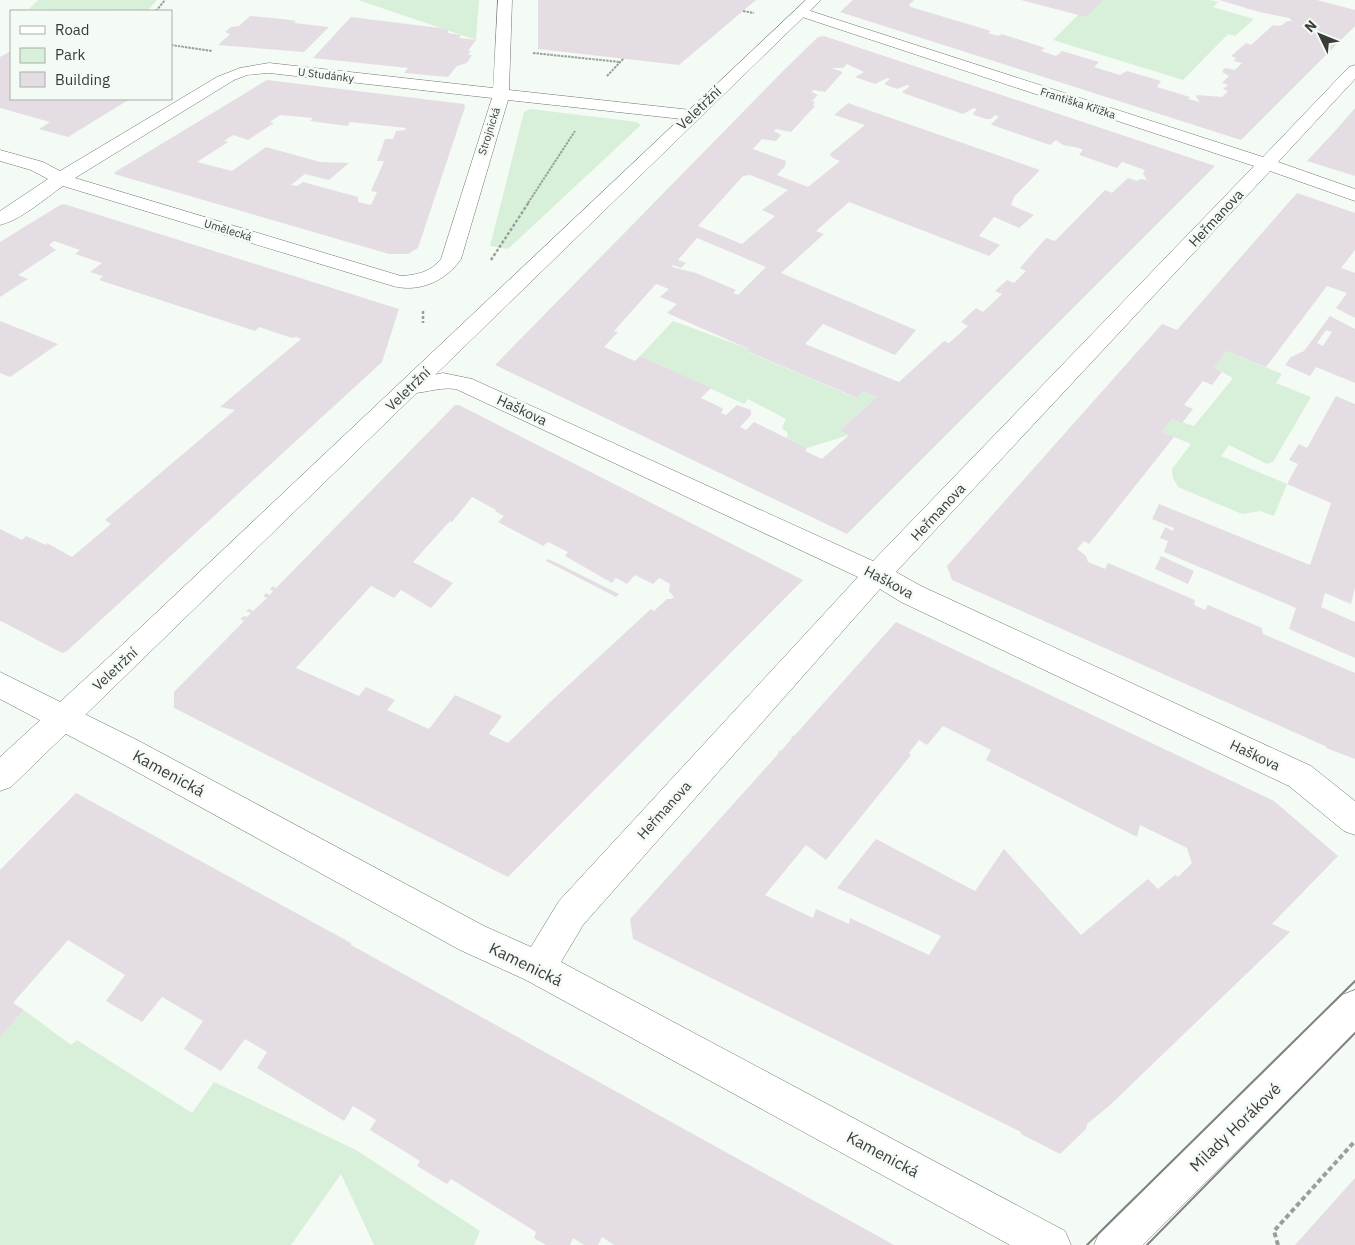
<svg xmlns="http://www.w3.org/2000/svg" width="1355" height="1245" font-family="'IBM Plex Sans',sans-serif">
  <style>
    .green { fill: #d8f0d9 }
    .building { fill: #e4dee4; fill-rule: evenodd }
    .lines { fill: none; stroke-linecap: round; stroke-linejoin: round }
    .minor-casing { stroke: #707570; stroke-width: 1 }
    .secondary-casing { stroke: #707570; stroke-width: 1 }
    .path-far2 { stroke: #9b9f9b; stroke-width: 2; stroke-dasharray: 2.5 1; stroke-linecap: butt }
    .path-far1 { stroke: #9b9f9b; stroke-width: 2.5; stroke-dasharray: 3 2; stroke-linecap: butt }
    .path { stroke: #9b9f9b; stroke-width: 4; stroke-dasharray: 5 3; stroke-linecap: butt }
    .minor { fill: #fff; fill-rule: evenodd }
    .secondary { fill: #fff; fill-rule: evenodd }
    .tram { stroke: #808380; stroke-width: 2 }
    .labels { text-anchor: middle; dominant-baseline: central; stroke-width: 5; stroke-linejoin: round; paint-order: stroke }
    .far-street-label { font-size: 11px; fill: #3a3c3a; stroke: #f4faf4 }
    .street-label { font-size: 14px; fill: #3a3c3a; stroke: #f4faf4 }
    .near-street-label { font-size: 16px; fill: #3a3c3a; stroke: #f4faf4 }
  </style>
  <rect width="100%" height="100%" fill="#f4faf4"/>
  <!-- green -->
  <g class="green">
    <path d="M38 0H157L148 10 29 9Z"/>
    <path d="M358 0H479L476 40Z"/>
    <path d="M1093 0H1211L1218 2 1213 7 1254 19 1235 36 1228 34 1183 80 1053 40Z"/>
    <path d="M531 109 637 122 641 125 508 249 490 246 524 112Z"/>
    <path d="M673 321 749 349 748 352 856 398 863 391 877 397 841 429 849 435 807 448 787 438 788 433 782 428 786 419 748 399 744 404 640 356Z"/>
    <path d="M1227 351 1282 374 1276 383 1311 397 1273 462 1267 464 1229 445 1221 456 1287 484 1274 516 1260 511 1242 514 1178 487 1173 478 1172 469 1191 444 1162 432 1172 419 1194 426 1233 378 1214 368Z"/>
    <path d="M24 1010 71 1045 77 1040 192 1113 214 1082 356 1150 480 1231 474 1245H374L341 1174 291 1245H0V1037Z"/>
  </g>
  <!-- building -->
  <g class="building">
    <path d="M538 0H756L679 65 538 49Z"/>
    <path d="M853 0H914L909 5 911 7 991 31 988 33 998 36 1002 34 1045 48 1041 51 1056 56 1062 51 1099 62 1094 67 1120 75 1127 71 1161 81 1157 87 1190 97 1188 99 1200 102 1196 97 1197 95 1222 97 1228 91 1223 89 1228 85 1222 83 1229 76 1222 72 1225 68 1235 70 1242 63 1234 61 1236 58 1231 56 1246 43 1251 45 1273 25 1277 26 1282 25 1287 21H1292L1289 18 1259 12 1219 0H1317L1355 10V26L1241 140 840 12Z"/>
    <path d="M1021 0H1103L1086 17Z"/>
    <path d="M250 16 283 19 296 21 294 23 329 27 304 52 218 45 230 34 225 32 231 27 239 26Z"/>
    <path d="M351 17 440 28 448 30V33L461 35 459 38 476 40 468 51H471L468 55H472L467 63 457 66 448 77 404 73 408 68 313 58Z"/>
    <path d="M824 36 1215 166 847 534 495 365 784 70 818 37ZM847 64 864 72 855 77 875 84 887 78 890 79 885 83 886 85 897 89 907 85 910 86 902 92 903 93 963 114 974 108 977 109 973 113 974 115 986 119H991L995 115 999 117 991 124 992 125 1050 145 1056 140 1063 145 1079 148 1083 150 1079 155 1117 168 1122 162 1145 170 1143 174 1147 180 1140 179 1137 181 1128 178 1112 193 1105 190 1055 241 1046 238 1020 268 1026 271 1014 283 1007 280 995 291 1002 294 983 312 976 308 961 322 968 326 949 343 944 341 899 382 805 344 823 324 895 355 916 330 781 273 824 234 816 231 849 202 989 256 1000 245 979 236 994 217 1019 228 1034 215 1011 205 1014 197 1040 170 848 103 834 115 865 125 831 153 830 155 833 158 840 161 808 187 777 175 785 166 786 161 753 149 762 139 776 141 781 135 774 131 776 129 791 132 815 106 813 105 815 102 812 101 818 95 812 92 813 90 825 92 843 72 831 68H843ZM750 175 788 190 762 210 775 216 742 244 698 226 743 176ZM697 238 766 267 738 295 733 293 736 290 696 273 672 267 673 265 681 268 686 263 678 260ZM656 284 669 289 660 297 677 304 667 313 749 349 747 351 857 398 863 391 877 397 840 430 849 435 822 459 805 451 807 448 754 422 746 430 740 427 751 415V410L737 405 726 415 721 413 723 410 722 408 701 398 711 388 640 356 635 361 604 347 618 332 614 331Z"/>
    <path d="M11 51V99H130L68 137 39 129 50 122 0 108V57Z"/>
    <path d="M267 80 464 104 465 107 418 248 408 254H389L114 174 115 172ZM280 115 313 118 310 121 348 126 350 122 406 128 405 130 396 131 393 139H385L377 161H384L371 191 377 192 371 205 358 202V197L303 182 297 186 291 185 305 174 329 180 349 163 320 162 266 147 232 171 197 162 228 142 224 141 233 135 248 140 274 123 270 122Z"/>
    <path d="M1355 108V176L1307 161 1337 129Z"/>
    <path d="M1297 193 1355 213V250L1341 268 1355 273V318L1336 308 1347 293 1327 286 1266 367 1227 351 1214 368 1222 372 1212 385 1203 381 1184 405 1193 409 1182 423 1172 419 1162 432 1174 437 1089 544 1084 541 1077 549 1086 556 1088 562 1105 569 1108 563 1195 600 1194 605 1205 610 1208 605 1262 628 1263 634 1355 673V759L1326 748 1327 747 952 580 947 566 1162 324 1177 330Z"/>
    <path d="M64 204 399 309 382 362 67 651 62 653 1 621 0 622V529L22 540 26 536 46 545 47 543 72 557 111 524 105 520 235 410 220 407 301 339 296 337 292 338 259 327 255 331 99 280 103 276 90 272 102 263 75 254 80 250 54 241 49 245 56 250 18 275 28 279 0 297V242L60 205Z"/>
    <path d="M1330 316 1355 329V383L1316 367 1310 376 1285 365 1291 357 1304 351ZM1326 330 1332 332 1323 346 1317 343Z"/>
    <path d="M0 321 58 344 10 377 0 373Z"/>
    <path d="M1336 396 1355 404V588L1351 604 1325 593 1321 607 1355 622V658L1289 629 1296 608 1164 552 1168 541 1160 538 1165 527 1173 531 1174 528 1152 519 1159 504 1310 565 1331 503 1287 484 1298 464 1289 460 1299 444 1307 448Z"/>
    <path d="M455 405H459L803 580 508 877 174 708V692L244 621 240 619 244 616 247 617 251 613 246 611 249 609 253 611 267 598 263 596 266 593 270 595 273 591 270 589 273 586 276 588ZM472 497 496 510 495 511 504 516 498 522 543 546 548 542 568 552 565 556 612 583 616 578 627 584 635 575 653 584 659 578 670 584 669 591 674 597 671 599H667L654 611 651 609 549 703 508 743 489 734 502 716 455 695 429 729 387 710 395 700 366 687 359 696 296 668 371 586 394 598 401 590 431 608 453 583 413 562 450 521 452 522Z"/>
    <path d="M1161 556 1194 571 1188 584 1155 569Z"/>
    <path d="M548 559 561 565 619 594 616 597 546 561Z"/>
    <path d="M896 622 1274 801 1338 856 1272 924 1290 932 1109 1106 1087 1124 1086 1129 1060 1154 1021 1134V1132L633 939 630 919 779 753 777 752 782 750 792 738 791 737 795 735ZM943 726 991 750 986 760 1137 837 1140 825 1187 848 1192 863 1178 877 1175 875 1158 889 1148 879 1081 935 1004 849 975 891 876 839 837 888 941 936 929 955 850 918 849 924 816 909 813 918 765 895 806 845 826 860 911 755 909 753 919 740 927 745Z"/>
    <path d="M76 793 351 943V945L894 1245H614L602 1237 598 1245H584L573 1238 570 1245H546L534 1238 536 1232 451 1179 447 1184 417 1166 420 1161 370 1130 376 1120 353 1106 344 1121 257 1068 267 1052 245 1039 221 1071 184 1049 203 1021 162 997 142 1022 106 1001 125 975 68 940 13 1003 24 1010 0 1037V870Z"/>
    <path d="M1355 1178V1245H1295Z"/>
  </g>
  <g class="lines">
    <!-- minor casing -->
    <g class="minor-casing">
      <g id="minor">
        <path d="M498 0H512L509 90 691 110 697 111 699 115 697 119 691 120 508 100 461 259C446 281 419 293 393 286L63 186C44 199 23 219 0 225V211L48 179 31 170 0 161V150L43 162 60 171 217 77 240 68 269 63 493 88ZM269 73 492 98 441 259C431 272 417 275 401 276L75 178 234 80 247 75Z"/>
        <path d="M801 8 1263 157 1349 67 1355 65V79L1278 162 1355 189V201L1270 171 896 572 921 586 1311 766 1355 801V835L1344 831 1289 786 901 602 880 589 583 925 561 962 1065 1231 1071 1245H1010L526 980 460 950 117 761 0 699V672L139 741 484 926 531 947 559 901 858 577 456 389C436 386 417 397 401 392L398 387 401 382 443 373 472 379 873 561 1254 166 796 15 794 12 796 9Z"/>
        <path d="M1355 990V1033L1143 1245H1094L1100 1231 1342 995Z"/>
      </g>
    </g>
    <!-- secondary casing -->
    <g class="secondary-casing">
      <path id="secondary" d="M806 0H821L11 787 0 791V757L122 645Z"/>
    </g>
    <!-- path-far2 -->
    <g class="path-far2">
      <path d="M156 11 165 0"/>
      <path d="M743 11 754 13"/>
      <path d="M171 45 212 51"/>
      <path d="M533 53 620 62"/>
      <path d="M607 76 624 58"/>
      <path d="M528 203 575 131"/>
    </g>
    <!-- path-far1 -->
    <g class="path-far1">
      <path d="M491 260 529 202"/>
      <path d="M423 311V323"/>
    </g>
    <!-- path -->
    <path class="path" d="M1278 1245 1274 1231 1355 1141"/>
    <!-- minor -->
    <use href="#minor" class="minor"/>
    <!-- secondary -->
    <use href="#secondary" class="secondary"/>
    <!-- tram -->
    <g class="tram">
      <path d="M1087 1245 1355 981"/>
      <path d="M1147 1245 1355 1033"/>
    </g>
  </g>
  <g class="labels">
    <!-- far-street labels -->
    <g class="far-street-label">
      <text transform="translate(326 75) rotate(7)">U Studánky</text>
      <text transform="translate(1078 103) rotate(18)">Františka Křížka</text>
      <text transform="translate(489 131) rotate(-72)">Strojnická</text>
      <text transform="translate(228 230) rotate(17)">Umělecká</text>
    </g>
    <!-- street labels -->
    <g class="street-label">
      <text transform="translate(699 108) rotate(-44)">Veletržní</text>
      <text transform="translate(1216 218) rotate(-47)">Heřmanova</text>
      <text transform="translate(408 389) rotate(-44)">Veletržní</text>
      <text transform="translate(522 410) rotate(25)">Haškova</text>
      <text transform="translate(938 512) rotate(-47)">Heřmanova</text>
      <text transform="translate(889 582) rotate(28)">Haškova</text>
      <text transform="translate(115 669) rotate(-43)">Veletržní</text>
      <text transform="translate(1255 755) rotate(25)">Haškova</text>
      <text transform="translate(664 810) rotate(-48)">Heřmanova</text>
    </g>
    <!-- near-street labels -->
    <g class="near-street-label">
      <text transform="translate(169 773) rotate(29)">Kamenická</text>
      <text transform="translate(526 964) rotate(26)">Kamenická</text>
      <text transform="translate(1235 1127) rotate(-44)">Milady Horákové</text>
      <text transform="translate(883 1154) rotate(28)">Kamenická</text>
    </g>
  </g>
  <!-- legend -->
  <rect x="10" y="10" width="162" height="90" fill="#f4faf4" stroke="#aaaeaa"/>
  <rect x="20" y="26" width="25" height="8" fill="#ffffff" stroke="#aaaeaa"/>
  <text x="55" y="35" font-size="15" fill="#3a3c3a">Road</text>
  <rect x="20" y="48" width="25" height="15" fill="#d8f0d9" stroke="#aaaeaa"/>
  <text x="55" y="60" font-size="15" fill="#3a3c3a">Park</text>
  <rect x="20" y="72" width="25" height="15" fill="#e4dee4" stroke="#aaaeaa"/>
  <text x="55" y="85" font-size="15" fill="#3a3c3a">Building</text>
  <!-- north arrow -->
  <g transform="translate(1320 35) rotate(313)" stroke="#f4faf4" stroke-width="4" paint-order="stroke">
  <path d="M0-4L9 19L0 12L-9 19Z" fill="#3a3c3a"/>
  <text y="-8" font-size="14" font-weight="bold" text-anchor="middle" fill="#3a3c3a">N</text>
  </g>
</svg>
